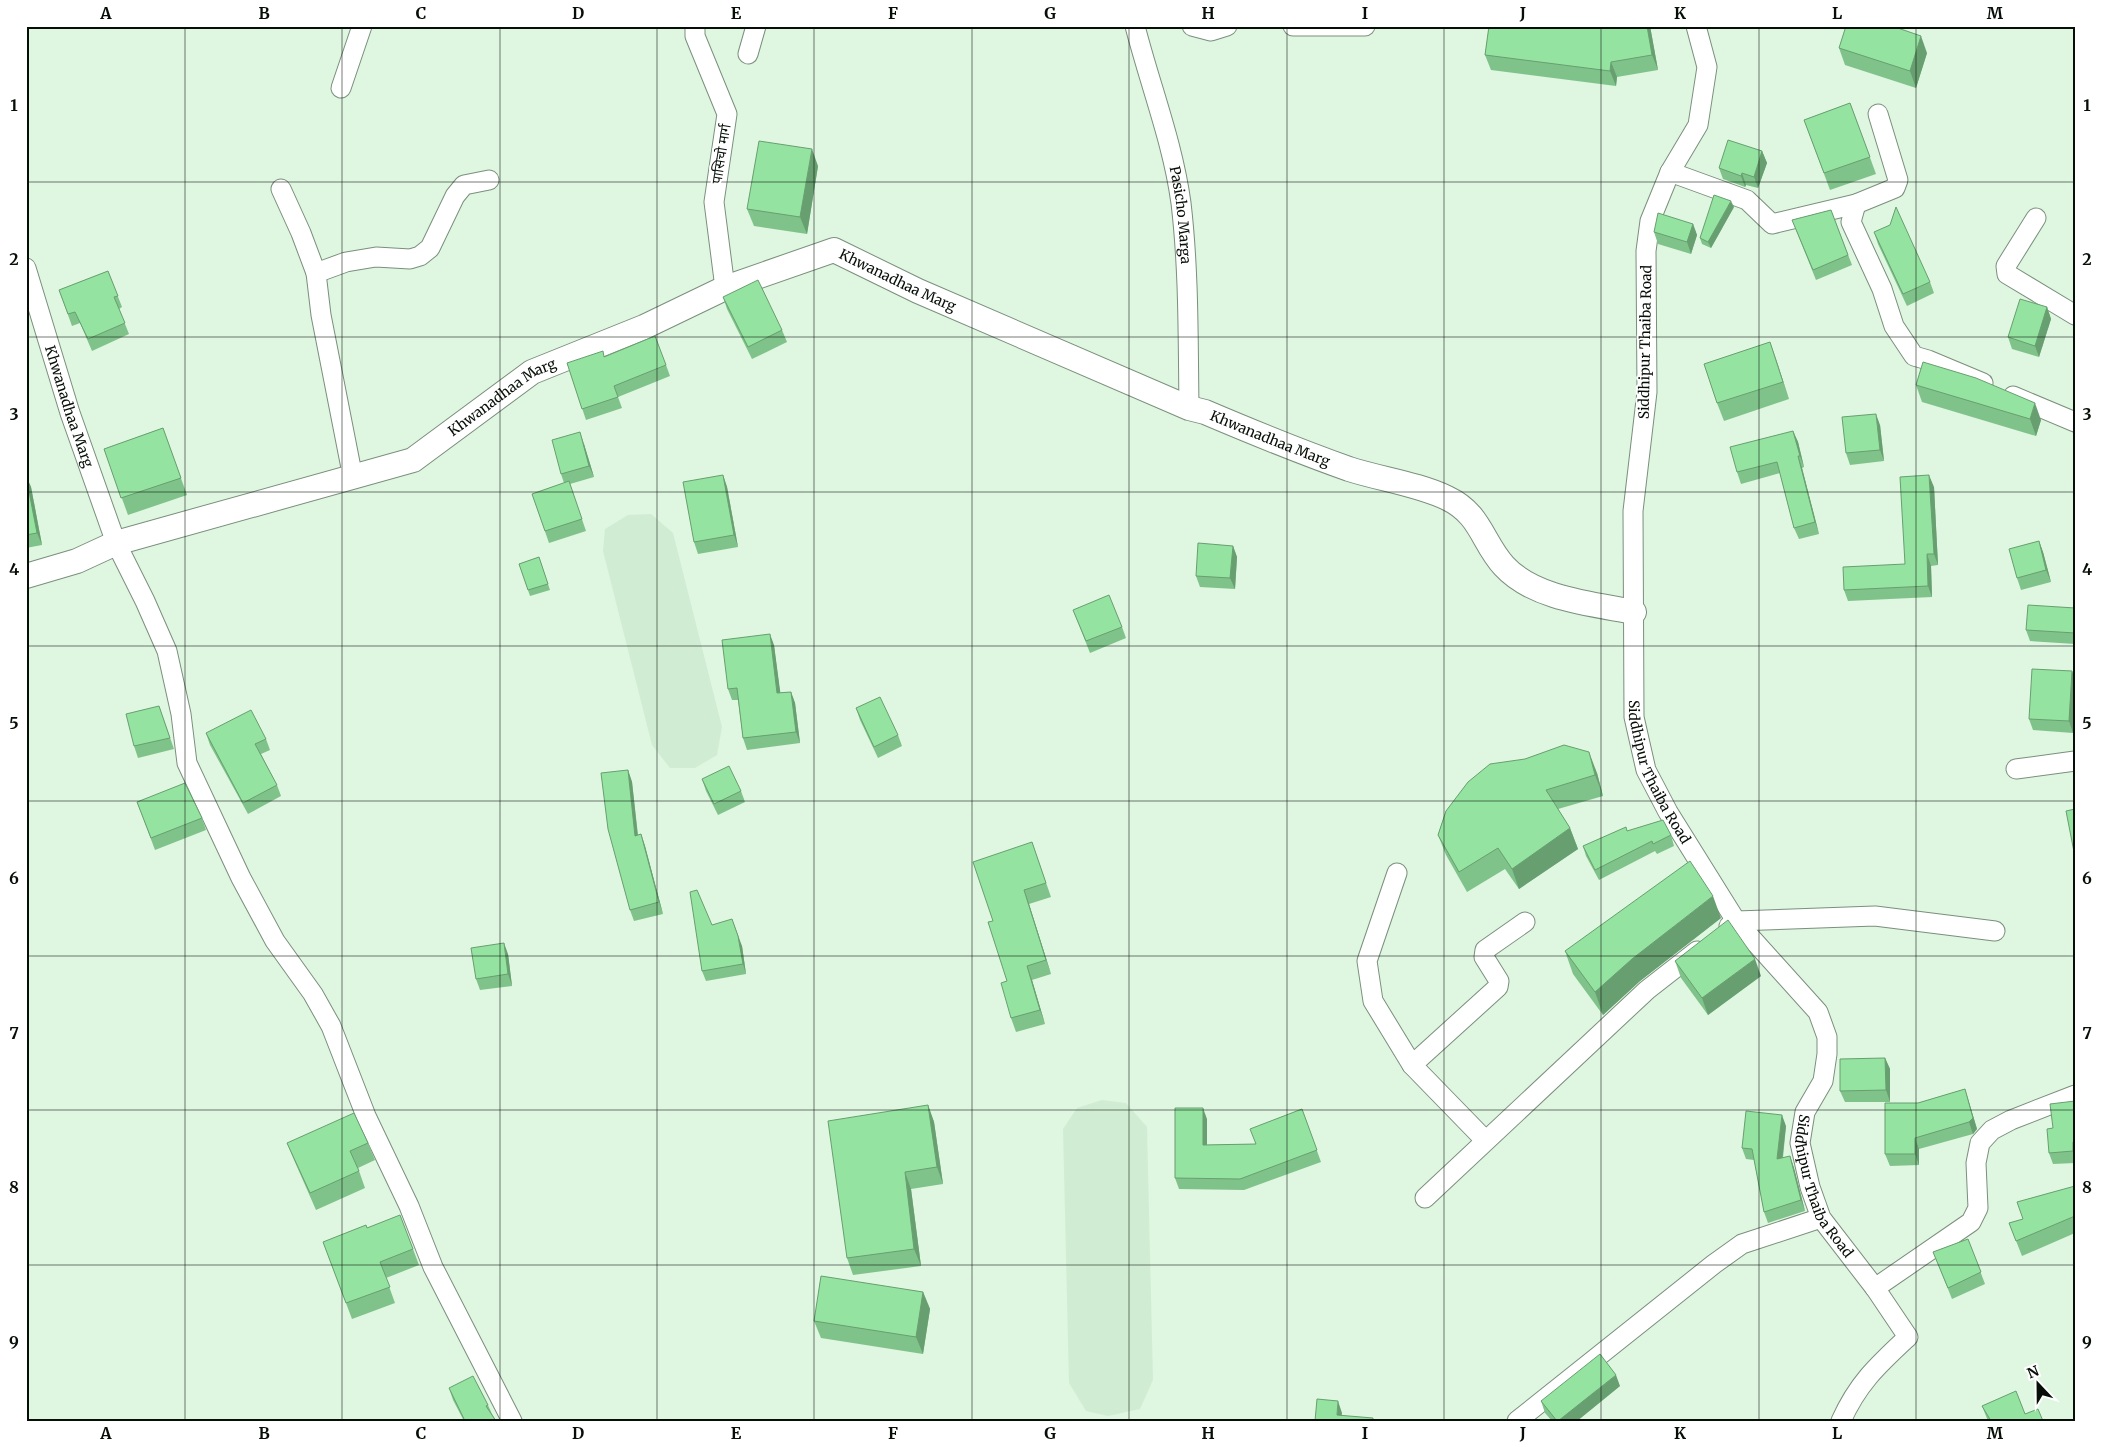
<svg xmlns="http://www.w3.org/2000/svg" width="2101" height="1447" font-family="Merriweather,'Noto Sans Devanagari',serif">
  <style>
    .built { fill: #d0edd3 }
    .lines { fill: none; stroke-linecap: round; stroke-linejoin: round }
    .minor-casing { stroke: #7a8f7c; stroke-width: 21 }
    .tertiary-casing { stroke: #7a8f7c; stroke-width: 26 }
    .minor { stroke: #fff; stroke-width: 19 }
    .tertiary { stroke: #fff; stroke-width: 24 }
    .wall { fill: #7fc38a }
    .shaded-wall { fill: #689f70 }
    .building { fill: #94e3a0; stroke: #689f70 }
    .grid { fill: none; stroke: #070e07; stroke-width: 1; stroke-opacity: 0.55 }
    .labels { text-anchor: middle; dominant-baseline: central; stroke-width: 4; stroke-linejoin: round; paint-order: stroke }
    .street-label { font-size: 14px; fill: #070e07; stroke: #fff }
    .neatline { fill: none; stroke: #070e07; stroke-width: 2 }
    .grid-label { font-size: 16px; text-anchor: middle; font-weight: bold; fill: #070e07 }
  </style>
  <rect width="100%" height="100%" fill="#dff6e1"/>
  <!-- built -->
  <g class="built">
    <path d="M651 514 673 533 722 727 717 755 695 768H670L652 745 603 551 605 529 628 515Z"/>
    <path d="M1102 1100 1126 1103 1147 1127 1153 1380 1140 1409 1108 1416 1086 1411 1069 1383 1063 1129 1077 1108Z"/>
  </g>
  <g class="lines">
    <!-- minor casing -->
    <g class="minor-casing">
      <g id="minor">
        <path d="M695 26V36L727 114 714 202 725 288"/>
        <path id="s1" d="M1135 26C1150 85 1173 143 1181 203 1189 271 1188 340 1189 408"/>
        <path d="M1192 26 1211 31 1227 26"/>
        <path d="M1293 26H1365"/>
        <path id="s2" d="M1696 26 1707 67 1698 125 1670 172 1650 221 1646 251 1647 392 1633 511 1634 717 1646 770 1668 812 1736 921 1818 1012 1827 1037V1054L1823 1081 1805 1112 1800 1143 1810 1187 1821 1218 1875 1288 1908 1337C1878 1365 1858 1383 1841 1421"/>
        <path d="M748 54 756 26"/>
        <path d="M341 88 362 26"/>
        <path d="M1670 172 1747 200 1772 224 1856 204 1851 222 1882 289 1894 326 1914 356 1928 360 1983 383"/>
        <path d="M281 189 301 233 316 273 321 315 353 478"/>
        <path d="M1856 204 1895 188 1898 180 1878 114"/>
        <path d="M2036 218 2006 266 2007 274 2075 315"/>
        <path id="s3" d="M26 268 70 413 116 543 145 601 167 651 181 714 187 763 241 878 275 941 313 994 331 1026 366 1116 409 1206 433 1267 512 1421"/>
        <path d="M316 273 346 262 376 257 410 259 420 256 430 248 455 196 464 185 489 180"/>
        <path d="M2013 396 2075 422"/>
        <path d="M2016 769 2075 761"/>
        <path d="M1397 873 1367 961 1373 1001 1412 1065 1485 1140"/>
        <path d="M1729 926 1736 921 1875 916 1995 931"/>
        <path d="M1412 1065 1498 987 1499 981 1484 957 1485 950 1525 922"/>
        <path d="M1425 1198 1647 990 1697 951"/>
        <path d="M1875 1288 1971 1222 1978 1208 1976 1163 1980 1143 1992 1130 2011 1120 2075 1095"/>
        <path d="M1517 1421 1714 1264 1742 1244 1821 1218"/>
      </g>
    </g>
    <!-- tertiary casing -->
    <g class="tertiary-casing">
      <g id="tertiary">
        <path id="s4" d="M26 576 77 561 116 543 413 460 532 372 644 327 725 288 834 250 918 291 1189 408 1205 412C1252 432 1301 452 1349 469 1380 479 1418 484 1447 498 1481 514 1482 542 1504 566 1534 599 1593 604 1634 612"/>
      </g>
    </g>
    <!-- minor -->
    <use href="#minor" class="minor"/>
    <!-- tertiary -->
    <use href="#tertiary" class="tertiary"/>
  </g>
  <!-- wall -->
  <g class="wall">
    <path d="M1489 26H1650L1658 70 1617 77 1616 86 1491 70 1485 55Z"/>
    <path d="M1839 48 1927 53 1916 88 1845 65Z"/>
    <path d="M1850 103 1876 174 1830 190 1804 120Z"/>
    <path d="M1762 151 1767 163 1758 188 1746 185 1745 187 1723 179 1719 168Z"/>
    <path d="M818 166 807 234 754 226 747 209Z"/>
    <path d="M1734 207 1711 248 1702 244 1700 238Z"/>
    <path d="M1831 210 1852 265 1816 280 1792 220Z"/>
    <path d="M1693 224 1697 235 1691 254 1658 244 1654 232Z"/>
    <path d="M1874 232 1930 282 1934 293 1907 306 1878 244Z"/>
    <path d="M108 271 122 307 119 309 129 334 92 351 80 323 72 326 59 290Z"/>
    <path d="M723 297 782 330 787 342 752 359 727 309Z"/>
    <path d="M2047 307 2051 319 2039 357 2012 349 2008 337Z"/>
    <path d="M1770 342 1789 399 1724 421 1717 403Z"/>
    <path d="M605 357 666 365 670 376 618 397 622 408 586 420 567 363Z"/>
    <path d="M1916 385 2041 420 2036 436 1922 402Z"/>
    <path d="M1880 425 1884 461 1850 465 1846 453Z"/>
    <path d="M163 428 187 495 128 515 104 449Z"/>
    <path d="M1793 431 1798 442 1804 467 1802 468 1819 534 1799 539 1794 528 1780 473 1741 484 1737 472Z"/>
    <path d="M584 444 594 477 570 484 586 531 549 543 532 494 564 483 561 474Z"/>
    <path d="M723 475 727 487 738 547 698 554 694 542Z"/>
    <path d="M26 476 31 487 42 545 26 548Z"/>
    <path d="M1934 487 1938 565 1931 566 1932 597 1848 601 1844 590 1905 564Z"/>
    <path d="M2039 541 2043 552 2051 582 2021 590 2017 578Z"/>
    <path d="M1233 546 1237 557 1235 589 1200 587 1196 576Z"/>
    <path d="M539 557 550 590 530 596 519 564Z"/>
    <path d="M2075 608V644L2030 641 2026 630Z"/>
    <path d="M1073 610 1122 627 1126 638 1090 653Z"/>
    <path d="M774 645 780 693 791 692 795 703 800 743 747 750 743 738 738 700H732L728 689Z"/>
    <path d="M2072 671 2075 679V706L2073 733 2033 730 2029 719Z"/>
    <path d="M159 706 174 749 138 758 134 746Z"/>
    <path d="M856 708 898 735 902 746 878 758 860 720Z"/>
    <path d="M206 733 266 739 270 750 261 754 277 785 281 796 248 814 210 745Z"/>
    <path d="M628 770 632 782 638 835 641 834 645 846 663 914 634 921 630 910Z"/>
    <path d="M1597 773 1603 796 1558 809 1570 828 1578 849 1519 889 1505 869 1467 892 1446 855 1438 835 1446 811Z"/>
    <path d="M702 779 741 791 745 802 718 815 706 791Z"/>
    <path d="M137 802 202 818 206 830 155 850Z"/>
    <path d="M1627 831 1671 835 1674 846 1657 854 1655 851 1599 880 1586 856 1583 846Z"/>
    <path d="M1032 842 1051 897 1029 904 1051 974 1032 980 1045 1024 1016 1032 1011 1018 1007 981 993 921Z"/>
    <path d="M1721 918 1640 981 1603 1015 1573 974 1565 951Z"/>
    <path d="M712 925 742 946 746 974 706 981 702 971Z"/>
    <path d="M508 954 512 986 480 990 476 979Z"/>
    <path d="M1675 961 1761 976 1708 1015 1681 978Z"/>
    <path d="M1885 1058 1890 1069V1102H1845L1840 1091Z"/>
    <path d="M1965 1089 1977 1129 1973 1134 1919 1149V1165L1890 1166 1885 1154 1918 1103Z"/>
    <path d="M2075 1101V1163L2053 1164 2049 1153 2053 1128Z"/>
    <path d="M928 1105 934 1122 943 1184 911 1189 921 1266 853 1275 847 1258Z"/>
    <path d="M1302 1109 1321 1162 1244 1190 1179 1189 1175 1178 1207 1119V1145L1255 1144Z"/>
    <path d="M1786 1126 1783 1158 1790 1156 1794 1168 1805 1211 1768 1223 1764 1212 1754 1160 1746 1159 1742 1148Z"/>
    <path d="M287 1143H368L375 1160 358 1168 365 1188 316 1210 294 1160Z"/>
    <path d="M2075 1186V1233L2022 1256 2009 1223 2023 1219Z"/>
    <path d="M1968 1239 1985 1284 1952 1299 1933 1252Z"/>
    <path d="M323 1242 413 1249 419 1265 386 1278 395 1303 352 1319Z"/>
    <path d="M923 1292 930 1309 923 1354 821 1338 814 1321Z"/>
    <path d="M1620 1386 1577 1421H1552L1545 1413 1541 1401Z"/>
    <path d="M449 1388 488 1405 492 1414 496 1421H464L453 1400Z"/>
    <path d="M1982 1406 2025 1414 2043 1421H1988Z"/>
  </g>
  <!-- shaded-wall -->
  <g class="shaded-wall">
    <path d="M1647 26H1650L1658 70 1652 55Z"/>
    <path d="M1921 36 1927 53 1916 88 1910 71Z"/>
    <path d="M1611 62 1617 77 1616 86 1610 71Z"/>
    <path d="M812 149 818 166 807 234 800 217Z"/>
    <path d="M1762 151 1767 163 1758 188 1754 177Z"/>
    <path d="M1742 173 1746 185 1745 187 1741 176Z"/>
    <path d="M1731 201 1734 207 1711 248 1708 242Z"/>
    <path d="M1693 224 1697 235 1691 254 1687 242Z"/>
    <path d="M2047 307 2051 319 2039 357 2035 346Z"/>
    <path d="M1770 342 1776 359 1789 399 1783 382Z"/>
    <path d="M2035 403 2041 420 2036 436 2030 419Z"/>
    <path d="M1876 414 1880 425 1884 461 1880 450Z"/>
    <path d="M1793 431 1798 442 1804 467 1800 456Z"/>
    <path d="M580 432 584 444 594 477 589 466Z"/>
    <path d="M1798 456 1802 468 1819 534 1815 522Z"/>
    <path d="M723 475 727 487 738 547 734 535Z"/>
    <path d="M1929 475 1934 487 1938 565 1934 554Z"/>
    <path d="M26 476 31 487 42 545 37 533Z"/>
    <path d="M2039 541 2043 552 2051 582 2046 570Z"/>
    <path d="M1233 546 1237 557 1235 589 1230 578Z"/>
    <path d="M1927 554 1931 566 1932 597 1928 586Z"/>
    <path d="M770 634 774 645 782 705 777 693Z"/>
    <path d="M2072 671 2075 679V706L2073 733 2069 721Z"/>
    <path d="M791 692 795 703 800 743 796 732Z"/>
    <path d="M1589 752 1597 773 1603 796 1595 775Z"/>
    <path d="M628 770 632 782 639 847 635 836Z"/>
    <path d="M1570 828 1578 849 1519 889 1512 869Z"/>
    <path d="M641 834 645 846 663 914 659 902Z"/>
    <path d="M1024 890 1029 904 1051 974 1046 960Z"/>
    <path d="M1713 896 1721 918 1640 981 1603 1015 1595 992 1632 959Z"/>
    <path d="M732 919 742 946 746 974 743 964Z"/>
    <path d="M504 943 508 954 512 986 508 974Z"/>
    <path d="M1755 959 1761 976 1708 1015 1702 998Z"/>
    <path d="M1027 966 1032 980 1045 1024 1040 1010Z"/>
    <path d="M1885 1058 1890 1069V1102L1886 1090Z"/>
    <path d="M1965 1089 1977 1129 1973 1134 1969 1122Z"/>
    <path d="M928 1105 934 1122 943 1184 937 1167Z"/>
    <path d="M1203 1108 1207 1119V1156L1203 1145Z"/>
    <path d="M1782 1115 1786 1126 1781 1170 1777 1159Z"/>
    <path d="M1915 1138 1919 1149V1165L1915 1154Z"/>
    <path d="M2073 1142 2075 1147V1156L2073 1151Z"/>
    <path d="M1790 1156 1794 1168 1805 1211 1801 1200Z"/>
    <path d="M905 1172 911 1189 921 1266 914 1249Z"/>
    <path d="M923 1292 930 1309 923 1354 916 1337Z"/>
    <path d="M1616 1375 1620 1386 1577 1421H1558Z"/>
    <path d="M1338 1401 1342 1413 1341 1421 1337 1415Z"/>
  </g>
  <!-- building -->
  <g class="building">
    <path d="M1489 26H1647L1652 55 1611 62 1610 71 1485 55Z"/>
    <path d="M1846 26H1892L1921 36 1910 71 1839 48Z"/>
    <path d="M1850 103 1870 157 1824 173 1804 120Z"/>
    <path d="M1728 140 1762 151 1754 177 1742 173 1741 176 1719 168Z"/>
    <path d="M759 141 812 149 800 217 747 209Z"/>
    <path d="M1714 195 1731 201 1708 242 1700 238Z"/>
    <path d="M1896 207 1930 282 1903 294 1874 232 1890 225Z"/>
    <path d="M1831 210 1848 255 1813 270 1792 220Z"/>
    <path d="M1658 213 1693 224 1687 242 1654 232Z"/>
    <path d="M108 271 118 296 114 297 125 323 88 339 75 312 68 314 59 290Z"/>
    <path d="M758 280 782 330 748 347 723 297Z"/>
    <path d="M2020 299 2047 307 2035 346 2008 337Z"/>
    <path d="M655 336 666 365 614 386 618 397 582 409 567 363 603 351 604 357Z"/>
    <path d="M1770 342 1783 382 1717 403 1704 364Z"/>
    <path d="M1923 362 1976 378 2035 403 2030 419 1916 385Z"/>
    <path d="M1876 414 1880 450 1846 453 1842 417Z"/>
    <path d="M163 428 181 478 121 498 104 449Z"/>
    <path d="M1793 431 1800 456H1798L1815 522 1794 528 1777 462 1737 472 1730 447Z"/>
    <path d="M580 432 589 466 561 474 552 440Z"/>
    <path d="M723 475 734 535 694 542 683 482Z"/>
    <path d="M1929 475 1934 554H1927L1928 586 1844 590 1843 567 1905 564 1900 477Z"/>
    <path d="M26 476 37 533 26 535Z"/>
    <path d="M569 481 582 519 545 531 532 494Z"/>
    <path d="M2039 541 2046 570 2017 578 2009 549Z"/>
    <path d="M1198 543 1233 546 1230 578 1196 576Z"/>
    <path d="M539 557 548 584 528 590 519 564Z"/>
    <path d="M1109 595 1122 627 1086 641 1073 610Z"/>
    <path d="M2028 605 2075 608V633L2026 630Z"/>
    <path d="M770 634 777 693 791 692 796 732 743 738 737 688 728 689 722 640Z"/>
    <path d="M2032 669 2072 671 2069 721 2029 719Z"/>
    <path d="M880 697 898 735 874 747 856 708Z"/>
    <path d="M159 706 170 738 134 746 126 714Z"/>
    <path d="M251 710 266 739 255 744 277 785 243 803 206 733Z"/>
    <path d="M1564 745 1589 752 1595 775 1546 790 1570 828 1512 869 1498 848 1459 872 1438 835 1446 811 1468 782 1490 764 1525 759Z"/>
    <path d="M729 766 741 791 714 804 702 779Z"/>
    <path d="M628 770 635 836 641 834 659 902 630 910 608 829 601 773Z"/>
    <path d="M185 783 202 818 151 838 137 802Z"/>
    <path d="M2075 809V857L2066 811Z"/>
    <path d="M1663 820 1671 835 1653 844 1652 841 1595 870 1583 846 1626 827 1627 831Z"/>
    <path d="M1032 842 1046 883 1024 890 1046 960 1027 966 1040 1010 1011 1018 1001 983 1007 981 988 922 993 921 973 862Z"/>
    <path d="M1690 861 1713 896 1632 959 1595 992 1565 951Z"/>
    <path d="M697 890 712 925 732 919 738 936 743 964 702 971 690 892Z"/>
    <path d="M1728 920 1755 959 1702 998 1675 961Z"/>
    <path d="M504 943 508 974 476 979 471 948Z"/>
    <path d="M1885 1058 1886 1090 1840 1091V1059Z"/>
    <path d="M1965 1089 1973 1118 1969 1122 1915 1138V1154H1885V1103H1918Z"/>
    <path d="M2075 1101V1142H2073V1151L2049 1153 2047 1129 2053 1128 2050 1104Z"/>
    <path d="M928 1105 937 1167 905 1172 914 1249 847 1258 828 1121Z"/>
    <path d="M1175 1108H1203V1145L1256 1144 1250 1129 1302 1109 1317 1150 1240 1179 1175 1178Z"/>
    <path d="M1746 1111 1782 1115 1777 1159 1790 1156 1801 1200 1764 1212 1752 1149 1742 1148Z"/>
    <path d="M354 1113 368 1143 350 1151 359 1171 310 1193 287 1143Z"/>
    <path d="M2075 1186V1216L2016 1241 2009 1223 2023 1219 2017 1202Z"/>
    <path d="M400 1215 413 1249 380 1262 390 1287 346 1303 323 1242 366 1225 367 1228Z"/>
    <path d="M1968 1239 1981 1272 1948 1288 1933 1252Z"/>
    <path d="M821 1276 923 1292 916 1337 814 1321Z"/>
    <path d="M1600 1354 1616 1375 1558 1421H1557L1541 1401Z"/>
    <path d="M473 1376 488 1405 486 1406 496 1421H465L449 1388Z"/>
    <path d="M2016 1391 2025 1414 2038 1409 2043 1421H1991L1982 1406Z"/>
    <path d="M1317 1399 1338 1401 1337 1415 1373 1418V1421H1315Z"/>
  </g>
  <!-- grid -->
  <path class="grid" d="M185 26V1421M342 26V1421M500 26V1421M657 26V1421M814 26V1421M972 26V1421M1129 26V1421M1287 26V1421M1444 26V1421M1601 26V1421M1759 26V1421M1916 26V1421M26 182H2075M26 337H2075M26 492H2075M26 646H2075M26 801H2075M26 956H2075M26 1110H2075M26 1265H2075"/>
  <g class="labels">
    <!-- street labels -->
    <g class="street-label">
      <text transform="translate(721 154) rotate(-81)">पासिचो मार्ग</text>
      <text stroke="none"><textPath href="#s1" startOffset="195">Pasicho Marga</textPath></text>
      <text stroke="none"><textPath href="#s4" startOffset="949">Khwanadhaa Marg</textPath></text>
      <text transform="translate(1645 342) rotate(-89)">Siddhipur Thaiba Road</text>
      <text stroke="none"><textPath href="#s4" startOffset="514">Khwanadhaa Marg</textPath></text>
      <text stroke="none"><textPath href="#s3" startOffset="145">Khwanadhaa Marg</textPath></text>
      <text stroke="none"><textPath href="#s4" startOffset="1354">Khwanadhaa Marg</textPath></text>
      <text stroke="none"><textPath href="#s2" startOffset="766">Siddhipur Thaiba Road</textPath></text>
      <text stroke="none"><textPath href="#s2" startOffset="1245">Siddhipur Thaiba Road</textPath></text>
    </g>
  </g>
  <!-- border -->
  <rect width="2101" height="1447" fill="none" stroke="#ffffff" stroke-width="55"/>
  <!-- north arrow -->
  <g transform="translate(2038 1384) rotate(338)" stroke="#ffffff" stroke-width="4" paint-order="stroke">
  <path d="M0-4L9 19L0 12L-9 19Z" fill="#070e07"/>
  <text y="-8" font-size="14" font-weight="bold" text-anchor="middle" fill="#070e07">N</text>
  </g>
  <rect x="28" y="28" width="2046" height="1392" class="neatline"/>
  <g class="grid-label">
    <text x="106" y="19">A</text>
    <text x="264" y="19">B</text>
    <text x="421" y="19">C</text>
    <text x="578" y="19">D</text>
    <text x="736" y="19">E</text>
    <text x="893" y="19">F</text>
    <text x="1050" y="19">G</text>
    <text x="1208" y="19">H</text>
    <text x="1365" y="19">I</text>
    <text x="1523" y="19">J</text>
    <text x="1680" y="19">K</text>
    <text x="1837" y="19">L</text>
    <text x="1995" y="19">M</text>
    <text x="14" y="111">1</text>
    <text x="2087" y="111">1</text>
    <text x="14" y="265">2</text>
    <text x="2087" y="265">2</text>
    <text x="14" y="420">3</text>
    <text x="2087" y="420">3</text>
    <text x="14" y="575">4</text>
    <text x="2087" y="575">4</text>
    <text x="14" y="729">5</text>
    <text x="2087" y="729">5</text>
    <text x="14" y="884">6</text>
    <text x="2087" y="884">6</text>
    <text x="14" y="1039">7</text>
    <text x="2087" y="1039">7</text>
    <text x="14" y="1193">8</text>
    <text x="2087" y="1193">8</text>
    <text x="14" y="1348">9</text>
    <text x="2087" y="1348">9</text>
    <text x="106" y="1439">A</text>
    <text x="264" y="1439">B</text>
    <text x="421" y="1439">C</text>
    <text x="578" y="1439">D</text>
    <text x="736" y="1439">E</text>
    <text x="893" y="1439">F</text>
    <text x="1050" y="1439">G</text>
    <text x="1208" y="1439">H</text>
    <text x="1365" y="1439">I</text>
    <text x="1523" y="1439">J</text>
    <text x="1680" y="1439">K</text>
    <text x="1837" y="1439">L</text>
    <text x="1995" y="1439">M</text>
  </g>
</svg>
